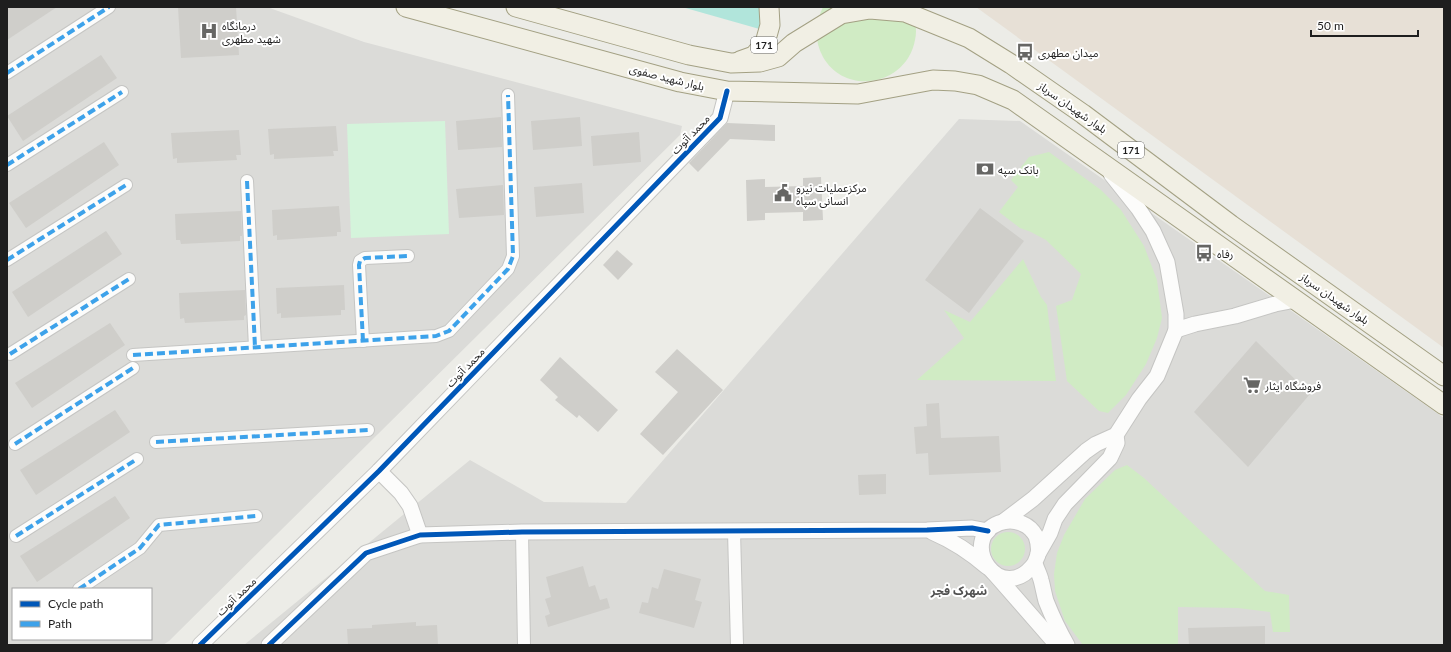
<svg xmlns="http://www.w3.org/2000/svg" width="1451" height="652" font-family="Lato,'Noto Sans Arabic',sans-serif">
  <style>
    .residential { fill: #dbdbd8; fill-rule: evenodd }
    .military { fill: #e7e0d6 }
    .grass { fill: #d0ebc4 }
    .park { fill: #d4f4db }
    .pitch { fill: #b1e5db }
    .building { fill: #cfceca }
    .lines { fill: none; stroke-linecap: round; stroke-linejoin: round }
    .minor-casing { stroke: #c5c5c3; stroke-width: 14 }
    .tertiary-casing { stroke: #c5c5c3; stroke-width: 17 }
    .primary-casing { stroke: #a3a083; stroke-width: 21 }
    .minor { stroke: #fcfcfb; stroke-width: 12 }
    .tertiary { stroke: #fcfcfb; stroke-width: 15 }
    .primary { stroke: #f1efe4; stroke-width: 19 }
    .quiet { stroke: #3da2ea; stroke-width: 4; stroke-dasharray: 8 4; stroke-linecap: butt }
    .cycleway-casing { stroke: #fff; stroke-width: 8 }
    .cycleway { stroke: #0057b8; stroke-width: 5 }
    .labels { text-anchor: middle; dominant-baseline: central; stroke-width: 4; stroke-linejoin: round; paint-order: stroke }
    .shield { fill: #fff; stroke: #626262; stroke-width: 1 }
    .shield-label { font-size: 10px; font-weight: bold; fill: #1e1e1e }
    .poi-label { font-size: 11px; fill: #1e1e1e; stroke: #fff; text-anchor: start }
    .street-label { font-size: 11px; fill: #1e1e1e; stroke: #fff }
    .neighbourhood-label { font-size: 12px; font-weight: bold; fill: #515151; stroke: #fff }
  </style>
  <rect width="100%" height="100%" fill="#ecece7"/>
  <!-- residential -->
  <g class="residential">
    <path d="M7 7H267L364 42 682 126 680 135 169 641 163 645H7ZM13 589H151V639H13Z"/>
    <path d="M959 119 1020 121 1444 418V645H244L470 460 544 502 626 503Z"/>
  </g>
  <!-- military -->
  <path class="military" d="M976 7H1444V348Z"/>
  <!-- grass -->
  <g class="grass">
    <path d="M823 7H910C914 17 918 28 915 40 907 85 846 97 823 57 814 40 815 24 823 7Z"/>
    <path d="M1049 152 1101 190 1121 210 1144 246 1157 280 1162 318 1157 338 1146 364 1126 395 1108 413 1099 411 1067 381 1056 306 1072 300 1081 274 1046 240 1031 232 1020 228 999 212 1018 187 1011 180 1029 157Z"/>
    <path d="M1023 259 1041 297 1047 305 1056 381 917 380 964 338 944 310 970 322Z"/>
    <path d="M1127 465 1144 478 1265 591 1289 595 1290 632H1273L1270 612 1238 608 1178 607V645H1083L1065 621 1055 591 1054 574 1057 553 1064 535 1085 499 1115 470Z"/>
    <circle cx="1008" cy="549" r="17"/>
  </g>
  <!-- park -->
  <path class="park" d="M445 121 449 234 351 238 347 124Z"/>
  <!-- pitch -->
  <path class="pitch" d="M682 7H761L763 30Z"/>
  <!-- building -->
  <g class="building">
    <path d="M7 7H57L7 40Z"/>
    <path d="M178 7H236L239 55 181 58Z"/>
    <path d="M101 55 117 78 23 141 7 116Z"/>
    <path d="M501 117 502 147 458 150 456 121Z"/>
    <path d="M580 117 582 146 533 150 531 121Z"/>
    <path d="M727 123 775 125V141L730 139 698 172 689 163Z"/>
    <path d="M336 126 338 151H333L334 156 274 159V154L270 155 268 129Z"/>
    <path d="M239 130 241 155H236L237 160 177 163V158L173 159 171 133Z"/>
    <path d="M639 132 641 162 593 166 591 136Z"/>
    <path d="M104 142 119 165 26 228 9 203Z"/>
    <path d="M821 177 823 220 803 221V212L765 213V220L747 221 746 180 765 179V187L803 186V178Z"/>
    <path d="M582 183 584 213 536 217 534 187Z"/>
    <path d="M503 185 504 215 459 218 456 189Z"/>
    <path d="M339 206 341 232H337V236L277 240V235L273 236 272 210Z"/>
    <path d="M980 208 1024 241 969 313 925 280Z"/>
    <path d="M241 211 242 236H240V241L181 244 180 240H176L175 214Z"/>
    <path d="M106 231 122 254 28 317 12 292Z"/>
    <path d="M617 250 633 264 618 280 603 265Z"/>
    <path d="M344 285 345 310H341V315L281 318V313L277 314 276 288Z"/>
    <path d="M245 290 246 315 244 316V320L185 323 184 318 180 319 179 293Z"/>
    <path d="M110 323 125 345 32 408 15 383Z"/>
    <path d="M1256 341 1310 394 1248 467 1194 412Z"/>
    <path d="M677 349 723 390 663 455 640 434 678 392 655 372Z"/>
    <path d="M560 357 618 410 598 432 579 415 577 418 555 400 558 397 540 380Z"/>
    <path d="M939 403 941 438 999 436 1001 472 929 475 928 453 916 454 914 427 927 426 926 404Z"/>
    <path d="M115 410 130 432 36 495 20 470Z"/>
    <path d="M886 474V494L859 495 858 475Z"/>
    <path d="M115 496 130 518 37 582 20 556Z"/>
    <path d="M583 566 589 587 595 585 600 600 607 598 610 608 548 627 545 616 550 614 545 599 551 597 546 577Z"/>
    <path d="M664 569 701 579 695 600 702 602 694 628 639 613 642 602 648 603 652 587 658 589Z"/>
    <path d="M416 622V626L437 625 438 645H348L347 629 372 628V625Z"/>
    <path d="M1265 626V645H1189L1188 628Z"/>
  </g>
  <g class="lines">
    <!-- minor casing -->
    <g class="minor-casing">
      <g id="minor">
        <path d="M7 73 109 7"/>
        <path d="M7 165 122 92"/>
        <path d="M247 181 255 347"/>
        <path d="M7 260 126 185"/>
        <path d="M363 341 359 265 360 261 365 258 408 256"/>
        <path d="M10 354 129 279"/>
        <path d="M133 355 436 336 449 331 508 269 513 256 508 95"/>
        <path d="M156 442 368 430"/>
        <path d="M15 444 133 368"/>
        <path d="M734 531 737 645"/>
        <path d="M522 532 524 645"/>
        <path d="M16 536 137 459"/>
        <path d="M79 589 140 548 159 525 256 516"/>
      </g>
    </g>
    <!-- tertiary casing -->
    <g class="tertiary-casing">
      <g id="tertiary">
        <path d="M1176 330 1195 324 1235 316 1275 304 1296 300"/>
        <path d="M379 471 401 493 410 506 420 535"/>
        <path d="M1004 521 1033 499 1086 451 1096 444 1116 435 1139 399 1157 376 1176 330V314L1167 262 1153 231 1138 208 1111 174"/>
        <path d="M932 532C953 541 970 552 987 567"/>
        <path d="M1038 554 1050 533 1055 519 1065 504 1110 458 1117 443 1116 435"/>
        <path d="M1035 563C1001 609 956 540 999 523 1007 520 1015 520 1023 524 1028 526 1033 531 1036 536 1038 542 1039 549 1038 554 1038 557 1035 560 1035 563 1036 568 1040 575 1041 580 1043 587 1044 594 1046 601 1052 616 1059 631 1067 645"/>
        <path d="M994 573 1057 645"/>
        <path d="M200 645 379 471 720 118 727 91"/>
        <path d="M269 645 366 553 420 535 522 532 927 530 972 528 988 531"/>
      </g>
    </g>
    <!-- primary casing -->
    <g class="primary-casing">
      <g id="primary">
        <path d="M406 7 680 82 727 91 858 94 933 80 955 81 978 85 1013 100 1444 405"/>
        <path d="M516 7 689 55 731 63 760 62 778 57 794 43 841 14 870 9 905 12 969 38 1011 64 1083 114 1231 225 1444 376"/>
        <path d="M740 61 754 56 765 43 770 25 769 7"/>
      </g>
    </g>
    <!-- minor -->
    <use href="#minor" class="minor"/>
    <!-- tertiary -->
    <use href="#tertiary" class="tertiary"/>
    <!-- primary -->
    <use href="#primary" class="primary"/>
    <!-- quiet -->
    <g class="quiet">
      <path d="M7 73 109 7"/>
      <path d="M7 165 122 92"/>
      <path d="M247 181 255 347"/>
      <path d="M7 260 126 185"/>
      <path d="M363 341 359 265 360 261 365 258 408 256"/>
      <path d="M10 354 129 279"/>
      <path d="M133 355 436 336 449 331 508 269 513 256 508 95"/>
      <path d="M156 442 368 430"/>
      <path d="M15 444 133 368"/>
      <path d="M16 536 137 459"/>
      <path d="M79 589 140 548 159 525 256 516"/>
    </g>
    <!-- cycleway casing -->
    <g class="cycleway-casing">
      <g id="cycleway">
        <path d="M200 645 379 471 720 118 727 91"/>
        <path d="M269 645 366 553 420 535 522 532 927 530 972 528 988 531"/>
      </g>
    </g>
    <!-- cycleway -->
    <use href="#cycleway" class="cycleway"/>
  </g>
  <!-- icons -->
  <defs>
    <g id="hospital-bare" transform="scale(1.38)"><path d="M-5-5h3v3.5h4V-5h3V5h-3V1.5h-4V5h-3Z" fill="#666664" stroke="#fff" stroke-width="2.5" paint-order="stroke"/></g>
    <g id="bus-bare" transform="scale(1.38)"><path d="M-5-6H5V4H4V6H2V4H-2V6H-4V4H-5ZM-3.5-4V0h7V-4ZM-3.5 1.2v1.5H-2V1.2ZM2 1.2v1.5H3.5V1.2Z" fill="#666664" stroke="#fff" stroke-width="2.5" paint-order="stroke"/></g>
    <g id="bank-bare" transform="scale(1.38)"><path d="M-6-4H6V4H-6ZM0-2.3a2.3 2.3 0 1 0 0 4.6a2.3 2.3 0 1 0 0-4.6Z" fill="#666664" stroke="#fff" stroke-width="2.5" paint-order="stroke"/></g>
    <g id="civic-bare" transform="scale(1.38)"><path d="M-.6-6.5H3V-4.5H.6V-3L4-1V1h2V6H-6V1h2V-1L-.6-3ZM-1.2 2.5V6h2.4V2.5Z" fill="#666664" stroke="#fff" stroke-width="2.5" paint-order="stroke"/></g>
    <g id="supermarket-bare" transform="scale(1.38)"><path d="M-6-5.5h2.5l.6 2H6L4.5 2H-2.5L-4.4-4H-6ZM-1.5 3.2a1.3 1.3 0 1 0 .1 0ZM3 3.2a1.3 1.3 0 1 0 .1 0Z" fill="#666664" stroke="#fff" stroke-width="2.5" paint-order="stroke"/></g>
  </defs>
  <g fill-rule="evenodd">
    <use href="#hospital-bare" x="209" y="31"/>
    <use href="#bus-bare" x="1025" y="52"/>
    <use href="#bank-bare" x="985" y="169"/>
    <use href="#civic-bare" x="783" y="193"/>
    <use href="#bus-bare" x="1204" y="253"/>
    <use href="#supermarket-bare" x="1252" y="385"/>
  </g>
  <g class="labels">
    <!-- shield labels -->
    <g class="shield">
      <rect x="751" y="37" width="26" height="16" rx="3"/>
      <rect x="1118" y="142" width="26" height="16" rx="3"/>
    </g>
    <g class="shield-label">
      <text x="764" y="45">171</text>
      <text x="1131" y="150">171</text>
    </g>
    <!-- poi labels -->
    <g class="poi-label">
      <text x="222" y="25">درمانگاه<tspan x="222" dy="13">شهید مطهری</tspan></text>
      <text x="1038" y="52">میدان مطهری</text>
      <text x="998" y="169">بانک سپه</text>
      <text x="796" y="187">مرکزعملیات نیرو<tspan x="796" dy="13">انسانی سپاه</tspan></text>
      <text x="1217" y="253">رفاه</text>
      <text x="1265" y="385">فروشگاه ایثار</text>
    </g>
    <!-- street labels -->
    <g class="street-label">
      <text transform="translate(667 77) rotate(14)">بلوار شهید صفوی</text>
      <text transform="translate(1073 107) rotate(35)">بلوار شهیدان سرباز</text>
      <text transform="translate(690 134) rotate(-46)">محمد آتوت</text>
      <text transform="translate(1335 298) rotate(35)">بلوار شهیدان سرباز</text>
      <text transform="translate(465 367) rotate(-46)">محمد آتوت</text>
      <text transform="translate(236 596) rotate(-44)">محمد آتوت</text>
    </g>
    <!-- neighbourhood labels -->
    <g class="neighbourhood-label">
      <text x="959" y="590">شهرک فجر</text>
    </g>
  </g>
  <!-- border -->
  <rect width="1451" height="652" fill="none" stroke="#1e1e1e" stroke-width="16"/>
  <!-- legend -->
  <rect x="12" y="588" width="140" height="52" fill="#ffffff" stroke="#a5a5a5"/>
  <rect x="20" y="601" width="20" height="6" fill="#0057b8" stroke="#a5a5a5"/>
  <text x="48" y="608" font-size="12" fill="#1e1e1e">Cycle path</text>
  <rect x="20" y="621" width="20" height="6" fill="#3da2ea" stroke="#a5a5a5"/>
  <text x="48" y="628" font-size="12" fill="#1e1e1e">Path</text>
  <!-- scale -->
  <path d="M1311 30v6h107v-6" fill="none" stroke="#1e1e1e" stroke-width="2"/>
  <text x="1317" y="30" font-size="12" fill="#1e1e1e" stroke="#ffffff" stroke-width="3" paint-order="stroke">50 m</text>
</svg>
